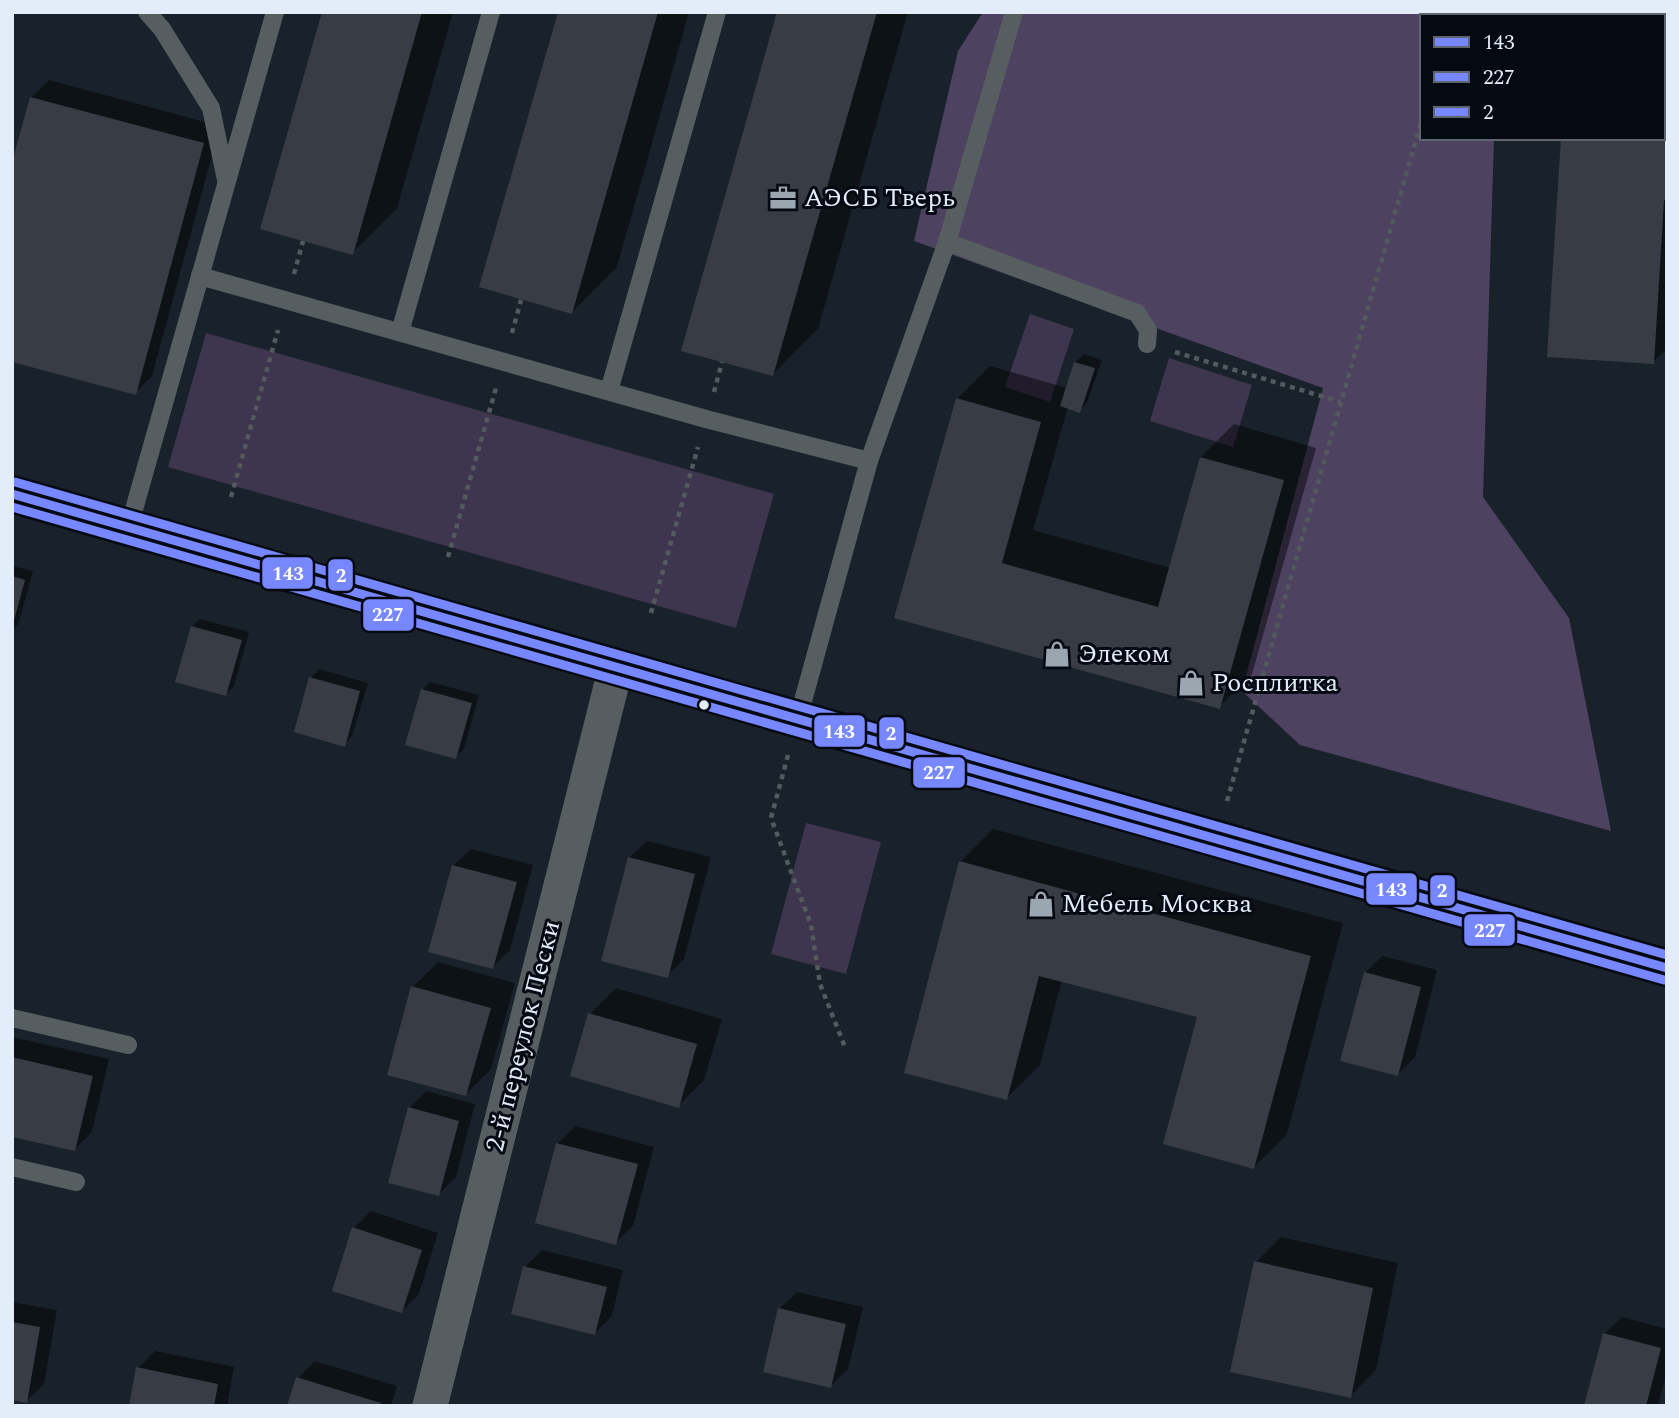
<svg xmlns="http://www.w3.org/2000/svg" width="1679" height="1418" font-family="Spectral,serif">
  <style>
    .green { fill: #3e354e }
    .forest { fill: #4d4260 }
    .shadow { fill: #0007 }
    .building { fill: #383d45 }
    .lines { fill: none; stroke-linecap: round; stroke-linejoin: round }
    .path { stroke: #53595e; stroke-width: 4.5; stroke-dasharray: 5 5; stroke-linecap: butt }
    .lane { stroke: #575e61; stroke-width: 18 }
    .street { stroke: #575e61; stroke-width: 35 }
    .secondary { stroke: #596166; stroke-width: 38 }
    .bus-1-casing { stroke: #050a12; stroke-width: 14 }
    .bus-2-casing { stroke: #050a12; stroke-width: 14 }
    .bus-3-casing { stroke: #050a12; stroke-width: 14 }
    .bus-1 { stroke: #7687ff; stroke-width: 9 }
    .bus-2 { stroke: #7687ff; stroke-width: 9 }
    .bus-3 { stroke: #7687ff; stroke-width: 9 }
    .bus-dot { fill: #e3edf9; stroke: #050a12; stroke-width: 2.5 }
    .labels { text-anchor: middle; dominant-baseline: central; stroke-width: 6; stroke-linejoin: round; paint-order: stroke }
    .poi-label { font-size: 26px; fill: #e3edf9; stroke: #050a12; text-anchor: start }
    .street-label { font-size: 26px; fill: #e3edf9; stroke: #050a12 }
    .line-badge { stroke: #050a12; stroke-width: 2.5 }
    .badge-label { font-size: 19px; text-anchor: middle; font-weight: bold; fill: #fff }
  </style>
  <rect width="100%" height="100%" fill="#19222b"/>
  <!-- green -->
  <g class="green">
    <path d="M1030 314 1074 329 1050 402 1005 387Z"/>
    <path d="M206 333 774 494 736 628 168 467Z"/>
    <path d="M1169 358 1252 385 1233 447 1150 421Z"/>
    <path d="M806 823 881 842 846 974 771 954Z"/>
  </g>
  <!-- forest -->
  <path class="forest" d="M983 12H1507L1506 16H1422V138H1494L1483 497 1569 618 1611 831 1300 745 1242 691 1323 388 914 241 958 51Z"/>
  <!-- shadow -->
  <g class="shadow">
    <path d="M323 12H453L397 208 352 253Z"/>
    <path d="M560 12H689L617 267 572 312Z"/>
    <path d="M779 12H908L818 329 773 374Z"/>
    <path d="M1667 12V349L1653 362 1663 138V16Z"/>
    <path d="M49 80 220 126 152 376 135 393 31 98Z"/>
    <path d="M1084 354 1102 360 1087 403 1079 411 1068 407 1033 530 1171 568 1201 457 1234 424 1316 448 1252 674 1219 707 896 616 957 399 990 366 1067 388 1076 362Z"/>
    <path d="M12 566 33 571 18 625 12 630Z"/>
    <path d="M200 619 249 632 234 686 226 694 192 627Z"/>
    <path d="M319 669 368 683 352 736 344 745 296 731 311 678Z"/>
    <path d="M430 682 479 695 464 749 455 757 422 690Z"/>
    <path d="M993 829 1343 923 1287 1134 1254 1167 1199 1016 1062 980 1040 1065 1007 1098 960 862Z"/>
    <path d="M647 841 711 857 684 959 667 976 629 858Z"/>
    <path d="M471 849 533 865 510 950 493 967 453 866Z"/>
    <path d="M1382 956 1437 970 1415 1057 1398 1074 1365 973Z"/>
    <path d="M438 962 515 983 491 1069 466 1094 413 987Z"/>
    <path d="M616 988 722 1019 704 1080 678 1106 590 1014Z"/>
    <path d="M12 1037 109 1059 92 1132 75 1149 12 1135Z"/>
    <path d="M426 1091 475 1104 456 1177 439 1194 409 1108Z"/>
    <path d="M575 1126 654 1147 633 1226 615 1243 537 1221 558 1143Z"/>
    <path d="M371 1211 438 1233 419 1294 402 1311 354 1228Z"/>
    <path d="M1281 1237 1398 1263 1376 1370 1350 1396 1256 1262Z"/>
    <path d="M542 1250 623 1270 612 1316 595 1333 525 1267Z"/>
    <path d="M797 1292 863 1307 848 1369 831 1386 779 1309Z"/>
    <path d="M12 1302 57 1310 44 1384 26 1401 12 1398Z"/>
    <path d="M1622 1317 1667 1329V1371L1658 1406H1586L1604 1334Z"/>
    <path d="M155 1351 234 1367 227 1406H131L138 1368Z"/>
    <path d="M315 1361 397 1386 391 1406H289L298 1378Z"/>
  </g>
  <!-- building -->
  <g class="building">
    <path d="M322 12H422L353 255 260 229Z"/>
    <path d="M558 12H658L572 314 479 287Z"/>
    <path d="M777 12H877L773 376 681 351Z"/>
    <path d="M1569 12H1667V200H1664L1654 364 1547 357 1561 138H1663V16H1569Z"/>
    <path d="M30 97 204 143 136 395 12 362V162Z"/>
    <path d="M1074 362 1095 368 1080 413 1060 406Z"/>
    <path d="M956 398 1041 422 1002 563 1158 607 1200 457 1284 480 1220 709 894 618Z"/>
    <path d="M12 576 25 580 13 624H12Z"/>
    <path d="M191 626 242 640 226 696 175 682Z"/>
    <path d="M309 677 360 691 345 747 294 732Z"/>
    <path d="M421 689 472 703 456 759 405 745Z"/>
    <path d="M628 857 695 874 668 978 601 961Z"/>
    <path d="M959 861 1311 956 1254 1169 1163 1144 1197 1017 1039 976 1007 1100 904 1073Z"/>
    <path d="M452 865 517 882 493 969 428 952Z"/>
    <path d="M1364 972 1421 987 1398 1076 1340 1061Z"/>
    <path d="M411 986 491 1008 466 1096 387 1075Z"/>
    <path d="M588 1013 697 1044 679 1108 570 1076Z"/>
    <path d="M12 1057 93 1076 75 1151 12 1137Z"/>
    <path d="M408 1107 459 1121 439 1196 388 1183Z"/>
    <path d="M556 1143 638 1164 616 1245 535 1223Z"/>
    <path d="M352 1227 422 1250 402 1313 332 1291Z"/>
    <path d="M1254 1261 1373 1288 1351 1398 1230 1372Z"/>
    <path d="M523 1266 607 1287 595 1335 511 1314Z"/>
    <path d="M778 1308 846 1324 831 1388 763 1372Z"/>
    <path d="M12 1322 40 1327 27 1403 12 1400Z"/>
    <path d="M1603 1333 1661 1348 1646 1406H1584Z"/>
    <path d="M136 1367 218 1384 214 1406H129Z"/>
    <path d="M296 1377 381 1403 380 1406H287Z"/>
  </g>
  <g class="lines">
    <!-- path -->
    <g class="path">
      <path d="M1451 16 1452 12"/>
      <path d="M294 274 303 241"/>
      <path d="M512 333 521 300"/>
      <path d="M1175 352 1341 402"/>
      <path d="M714 392 722 362"/>
      <path d="M231 497 278 330"/>
      <path d="M448 557 496 388"/>
      <path d="M651 613 698 447"/>
      <path d="M788 755 771 818 811 925 820 984 845 1047"/>
      <path d="M1227 801 1422 119"/>
    </g>
    <!-- lane -->
    <g class="lane">
      <path d="M147 12 162 29 211 108 226 180"/>
      <path d="M947 242 1137 313 1148 330 1147 344"/>
      <path d="M200 276 706 419 869 461"/>
      <path d="M400 332 491 12"/>
      <path d="M609 391 717 12"/>
      <path d="M129 527 275 12"/>
      <path d="M798 719 869 461 947 242 1014 12"/>
      <path d="M12 1018 128 1045"/>
      <path d="M12 1167 76 1182"/>
    </g>
    <!-- street -->
    <path class="street" d="M430 1406 616 667"/>
    <!-- secondary -->
    <path class="secondary" d="M12 494 1667 968"/>
    <!-- bus-1 casing -->
    <g class="bus-1-casing">
      <path id="bus-1" d="M12 494 1667 968"/>
    </g>
    <!-- bus-2 casing -->
    <g class="bus-2-casing">
      <path id="bus-2" d="M12 507 1664 980"/>
    </g>
    <!-- bus-3 casing -->
    <g class="bus-3-casing">
      <path id="bus-3" d="M15 482 1667 955"/>
    </g>
    <!-- bus-1 -->
    <use href="#bus-1" class="bus-1"/>
    <!-- bus-2 -->
    <use href="#bus-2" class="bus-2"/>
    <!-- bus-3 -->
    <use href="#bus-3" class="bus-3"/>
  </g>
  <!-- icons -->
  <defs>
    <g id="office-bare" transform="scale(2.1)"><path d="M-6-3h4V-5.5h4V-3h4V5H-6ZM-1-4.5V-3h2v-1.5ZM-6 0V1H6V0Z" fill="#9ca6b1" stroke="#050a12" stroke-width="2.5" paint-order="stroke"/></g>
    <g id="shop-bare" transform="scale(2.1)"><path d="M-5-2.5h2.3a2.7 3.5 0 0 1 5.4 0H5L5.5 6h-11ZM-1.5-2.5h3a1.5 2.3 0 0 0-3 0Z" fill="#9ca6b1" stroke="#050a12" stroke-width="2.5" paint-order="stroke"/></g>
  </defs>
  <g fill-rule="evenodd">
    <use href="#office-bare" x="783" y="198"/>
    <use href="#shop-bare" x="1057" y="654"/>
    <use href="#shop-bare" x="1191" y="683"/>
    <use href="#shop-bare" x="1041" y="904"/>
  </g>
  <!-- markers -->
  <circle class="bus-dot" cx="704" cy="705" r="6"/>
  <g class="labels">
    <!-- poi labels -->
    <g class="poi-label">
      <text x="804" y="198">АЭСБ Тверь</text>
      <text x="1078" y="654">Элеком</text>
      <text x="1212" y="683">Росплитка</text>
      <text x="1062" y="904">Мебель Москва</text>
    </g>
    <!-- street labels -->
    <g class="street-label">
      <text transform="translate(523 1036) rotate(-76)">2-й переулок Пески</text>
    </g>
  </g>
  <g class="line-badge">
    <rect x="261" y="556" width="53" height="34" rx="7" fill="#7687ff"/>
    <rect x="327" y="558" width="27" height="34" rx="7" fill="#7687ff"/>
    <rect x="362" y="598" width="53" height="34" rx="7" fill="#7687ff"/>
    <rect x="813" y="714" width="53" height="34" rx="7" fill="#7687ff"/>
    <rect x="878" y="716" width="27" height="34" rx="7" fill="#7687ff"/>
    <rect x="912" y="756" width="54" height="33" rx="7" fill="#7687ff"/>
    <rect x="1365" y="872" width="53" height="34" rx="7" fill="#7687ff"/>
    <rect x="1429" y="874" width="27" height="33" rx="7" fill="#7687ff"/>
    <rect x="1463" y="913" width="53" height="34" rx="7" fill="#7687ff"/>
  </g>
  <g class="badge-label">
    <text x="288" y="580">143</text>
    <text x="341" y="582">2</text>
    <text x="388" y="621">227</text>
    <text x="839" y="738">143</text>
    <text x="891" y="740">2</text>
    <text x="939" y="779">227</text>
    <text x="1391" y="896">143</text>
    <text x="1442" y="897">2</text>
    <text x="1490" y="937">227</text>
  </g>
  <!-- border -->
  <rect width="1679" height="1418" fill="none" stroke="#e3edf9" stroke-width="28"/>
  <!-- legend -->
  <rect x="1420" y="14" width="245" height="126" fill="#050a12" stroke="#5e656e" stroke-width="2"/>
  <rect x="1434" y="37" width="35" height="10" fill="#7687ff" stroke="#5e656e" stroke-width="2"/>
  <text x="1483" y="49" font-size="21" fill="#e3edf9">143</text>
  <rect x="1434" y="72" width="35" height="10" fill="#7687ff" stroke="#5e656e" stroke-width="2"/>
  <text x="1483" y="84" font-size="21" fill="#e3edf9">227</text>
  <rect x="1434" y="107" width="35" height="10" fill="#7687ff" stroke="#5e656e" stroke-width="2"/>
  <text x="1483" y="119" font-size="21" fill="#e3edf9">2</text>
</svg>
